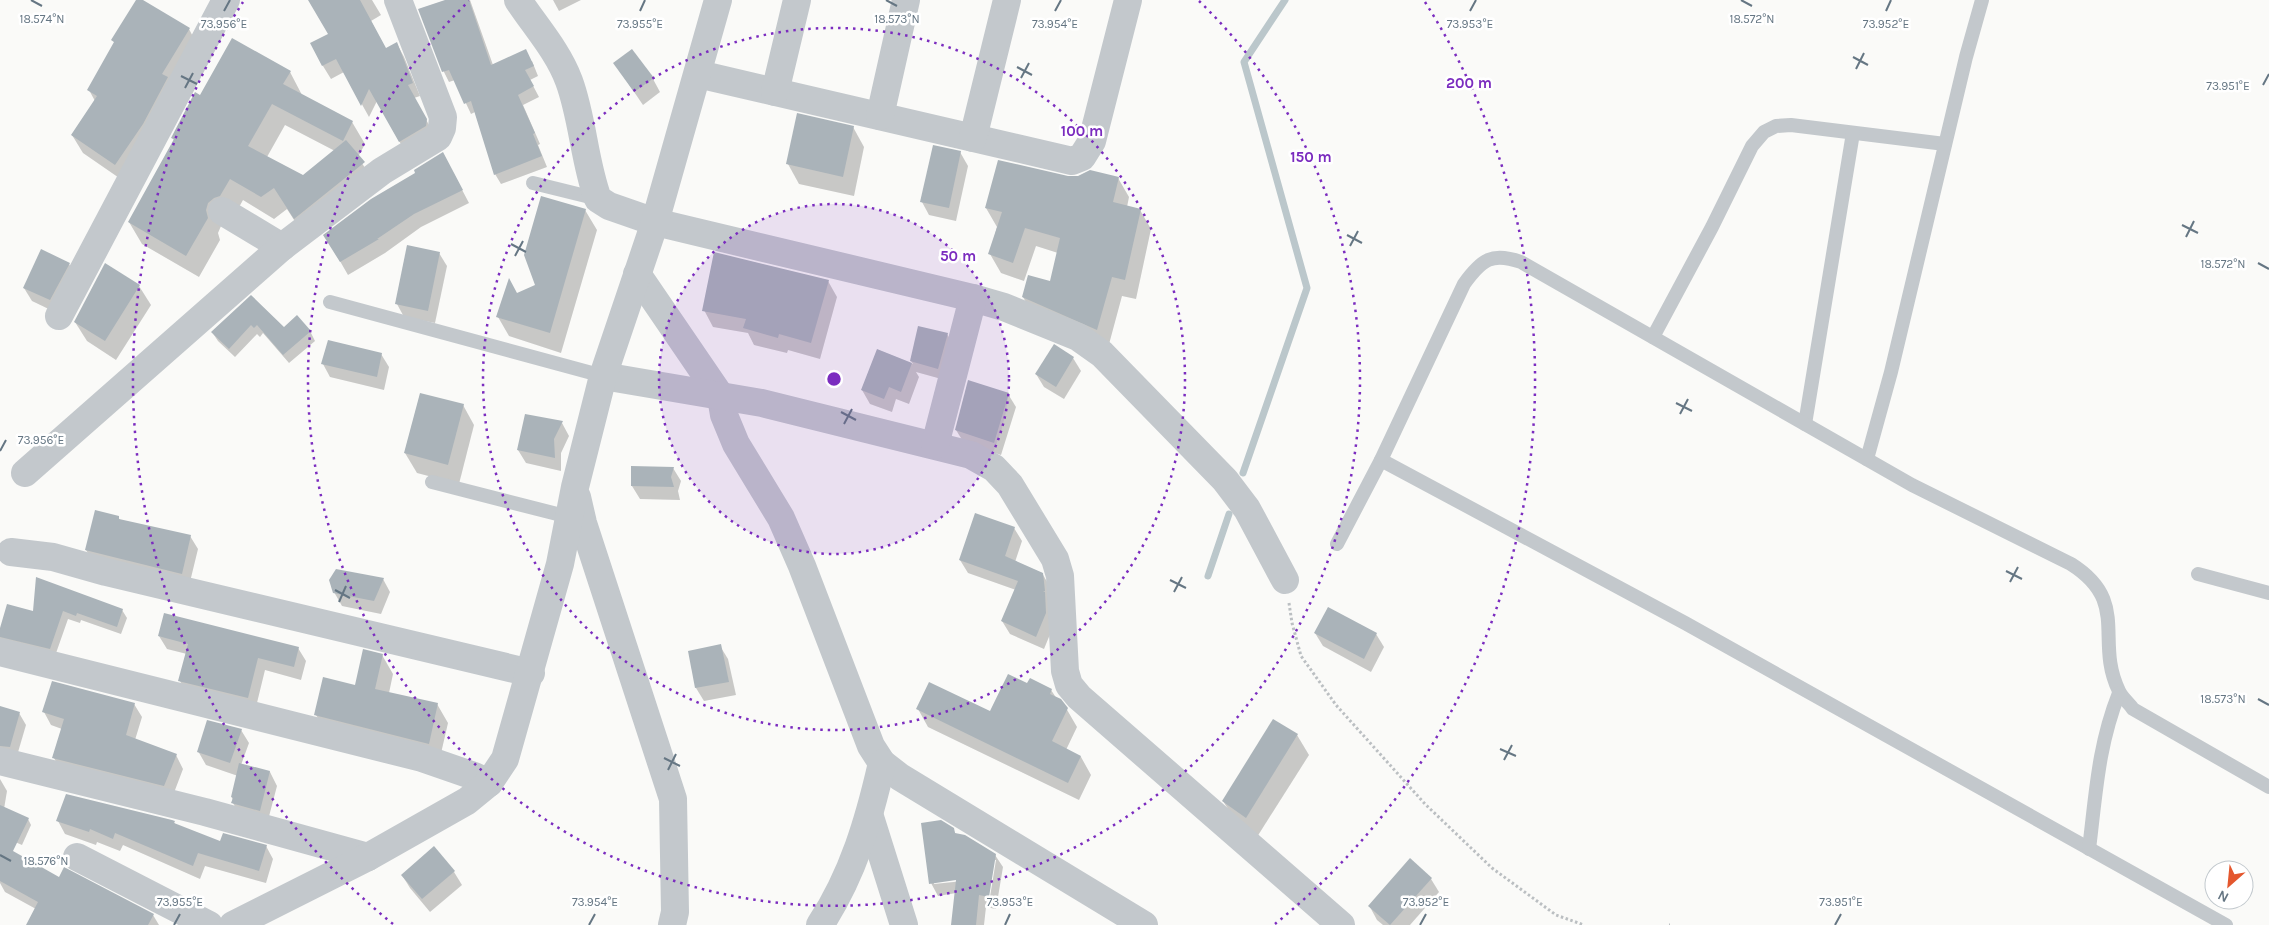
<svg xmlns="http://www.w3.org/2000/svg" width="2269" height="925" font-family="Karla,sans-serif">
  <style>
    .shadow { fill: #0003; fill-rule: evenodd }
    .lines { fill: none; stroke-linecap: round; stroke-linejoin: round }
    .stream { stroke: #bbc7cb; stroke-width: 7 }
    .building { fill: #aab3b9 }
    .path { stroke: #bbbfc2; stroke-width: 3; stroke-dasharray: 2.5 2.5; stroke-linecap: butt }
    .lane { stroke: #c3c8cc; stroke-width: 14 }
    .street { stroke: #c3c8cc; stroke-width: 28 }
    .ticks { fill: none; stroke: #657683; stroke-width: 2 }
    .ring { fill: none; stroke: #7b2cbf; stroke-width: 2.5; stroke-dasharray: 2.5 5 }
    .ticks-label { font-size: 12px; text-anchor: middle; fill: #657683; stroke: #fff; stroke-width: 5; stroke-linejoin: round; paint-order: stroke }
    .centre { fill: #7b2cbf; stroke: #fff; stroke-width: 2.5 }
    .ring-label { font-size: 15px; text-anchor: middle; font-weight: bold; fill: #7b2cbf; stroke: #fff; stroke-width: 5; stroke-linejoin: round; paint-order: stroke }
  </style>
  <rect width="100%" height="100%" fill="#fafaf8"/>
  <!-- shadow -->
  <g class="shadow">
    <path d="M138 0 189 29 199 48 125 182 83 153 72 135 95 101 89 90 115 44 113 40Z"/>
    <path d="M323 0H372L381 15 371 21 386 50 397 44 404 57 420 96 414 98 434 134 407 155 377 101 369 117 344 72 331 79 323 66 312 43 330 34Z"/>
    <path d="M449 0H470L493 65 532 61 538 76 530 80 539 97 523 105 540 144 538 145 547 167 501 184 495 174 475 112 471 114 455 80 449 82 444 72 420 10Z"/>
    <path d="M553 0H581L559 11Z"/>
    <path d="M615 64 653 79 660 92 643 105Z"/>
    <path d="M290 72 302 95 352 122 365 144 358 157 376 185 307 240 287 209 274 219 243 200 233 218 221 226 218 233 220 240 199 277 142 244 129 222 175 141 172 138 200 96ZM285 125 335 151 303 177 267 157Z"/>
    <path d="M853 127 864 147 854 196 799 184 788 164Z"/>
    <path d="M960 152 968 166 956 221 929 215 922 202Z"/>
    <path d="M450 167 469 203 421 227 385 253 348 275 325 235Z"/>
    <path d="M1068 177 1118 178 1129 197 1127 207 1140 210 1151 229 1136 299 1122 296 1108 348 1034 316 1023 297 1051 282 1058 253 1036 246 1024 281 1001 273 990 254 997 227 986 208Z"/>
    <path d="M585 210 597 230 561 353 509 336 498 317 517 295 537 286Z"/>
    <path d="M439 253 447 266 435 323 404 317 397 304Z"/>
    <path d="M69 264 76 277 57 313 32 301 24 288Z"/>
    <path d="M828 281 837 297 820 359 788 350 787 353 754 345 748 333 713 327 704 310Z"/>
    <path d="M139 286 151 305 116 360 87 341 75 322Z"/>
    <path d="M251 297 284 328 310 331 315 341 289 363 263 333 260 337 257 334 235 357 218 341 212 332Z"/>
    <path d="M947 334 954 346 945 380 916 372 919 377 909 404 896 399 892 412 870 404 862 390 877 351 913 364 911 361Z"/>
    <path d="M381 354 389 367 384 390 330 377 323 364Z"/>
    <path d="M1073 358 1081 371 1064 399 1044 387 1036 374Z"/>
    <path d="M1008 394 1016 407 1001 455 964 443 956 430Z"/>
    <path d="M463 405 474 425 459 484 417 473 405 453Z"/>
    <path d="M562 423 569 436 561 453V471L526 463 518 450Z"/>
    <path d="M673 468 681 481 678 491 680 500 640 499 632 486Z"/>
    <path d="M118 517 120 520 190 536 198 549 189 586 94 563 86 550Z"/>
    <path d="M1014 528 1022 541 1015 562 1042 573 1050 587 1053 627 1044 649 1010 634 1002 621 1016 590 968 573 960 560Z"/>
    <path d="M37 579 122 610 127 618 121 634 81 620 80 623 68 619 55 656 0 639V632L34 613Z"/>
    <path d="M383 579 390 592 381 614 342 606 334 592Z"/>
    <path d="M1315 633 1376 634 1384 647 1371 672 1323 646Z"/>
    <path d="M159 636 298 648 306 661 301 680 265 670 255 711 187 694 180 681 187 654 167 649Z"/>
    <path d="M720 646 728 659 736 695 704 701 696 688 689 652Z"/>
    <path d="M382 655 393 674 389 693 437 704 448 723 439 762 326 733 316 715 356 686Z"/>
    <path d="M1028 685 1051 690 1057 699 1066 708 1077 727 1066 750 1081 757 1091 775 1079 800 928 727 918 709 991 713Z"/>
    <path d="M134 704 142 717 135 740 176 755 183 769 172 798 61 771 54 758 62 729 51 725 44 712Z"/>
    <path d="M0 713H19L26 725 16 759 0 760Z"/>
    <path d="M1273 721 1297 735 1309 755 1257 837 1235 820 1223 801Z"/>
    <path d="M241 730 249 743 241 765 270 772 277 786 267 824 240 816 233 803 232 797 238 776 206 765 198 751Z"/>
    <path d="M0 779 7 791 1 827H0Z"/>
    <path d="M28 819 31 825 22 845 6 838Z"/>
    <path d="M58 821 174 822 176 826 221 843 266 846 273 859 266 883 205 866 200 879 123 845 120 851 97 842 96 845 65 834Z"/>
    <path d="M953 829 956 835 995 855 1003 867 996 909 986 907 984 925H952L956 893 938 896 931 883ZM994 860H996L989 903H987ZM962 878 963 881 934 884V882Z"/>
    <path d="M1410 860 1431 879 1439 892 1410 925H1383L1377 920 1370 907Z"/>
    <path d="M454 872 462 885 430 912 410 888 402 875Z"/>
    <path d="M0 874 59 879 153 915 159 925H28L36 909 5 892 0 883Z"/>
  </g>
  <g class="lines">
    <!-- stream -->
    <g class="stream">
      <path d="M1243 473 1307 288 1244 62 1285 0"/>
      <path d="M1208 576 1229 514"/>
    </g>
  </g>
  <!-- building -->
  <g class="building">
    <path d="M136 0H143L190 28 162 74 168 77 143 124 115 165 71 135 97 96 87 90 114 42 111 40Z"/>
    <path d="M308 0H360L386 48 397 42 413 83 408 85 427 119 426 126 399 142 369 89 361 106 336 59 322 66 310 43 328 34Z"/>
    <path d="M445 0H469L491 65 526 49 534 66 525 70 534 86 518 95 535 133 533 134 542 156 494 175 471 101 464 104 449 70 442 72 418 9Z"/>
    <path d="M232 38 291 71 283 84 353 121 343 141 272 104 248 146 303 175 346 140 365 162 294 219 274 188 261 197 230 179 220 196 214 198 208 203 206 210 208 218 186 256 128 222 174 139 171 138 195 92 200 95Z"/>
    <path d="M632 49 654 78 634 92 613 63Z"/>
    <path d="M797 113 854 126 843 177 786 164Z"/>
    <path d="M933 145 961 151 949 208 920 202Z"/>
    <path d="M443 152 463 190 414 214 377 239H379L340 262 323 235 371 199 415 173 414 170Z"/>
    <path d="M998 160 1068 176H1078L1090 170 1119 177 1113 202 1141 209 1125 280 1112 277 1097 330 1022 297 1028 275 1050 281 1060 238 1025 228 1013 263 988 254 1002 212 985 208Z"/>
    <path d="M541 196 586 209 550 333 496 317 509 278 517 293 535 285 524 255Z"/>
    <path d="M407 245 440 252 428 311 395 304Z"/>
    <path d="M41 249 70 263 50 300 23 288Z"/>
    <path d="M714 252 829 280 811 343 779 334 778 338 743 328 746 319 702 311Z"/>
    <path d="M105 263 140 285 105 341 74 322Z"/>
    <path d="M251 295 284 327 297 315 311 331 283 355 257 325 254 328 251 325 229 349 211 332Z"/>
    <path d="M918 326 948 333 938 369 910 361Z"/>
    <path d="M328 340 382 353 377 377 321 364Z"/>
    <path d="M1054 344 1074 357 1056 387 1035 374Z"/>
    <path d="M877 349 912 363 901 392 889 387 884 399 861 390Z"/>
    <path d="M968 380 1009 393 994 443 955 430Z"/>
    <path d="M420 393 464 404 448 465 404 453Z"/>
    <path d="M525 414 563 421 554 439 555 458 517 450Z"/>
    <path d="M631 466 674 467 671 477 674 487 631 486Z"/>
    <path d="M95 510 119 516V519L191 535 182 574 85 550Z"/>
    <path d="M975 513 1015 527 1005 556 1043 573 1045 591H1043L1045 592 1046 613 1036 637 1001 621 1018 581 959 560Z"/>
    <path d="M336 569 384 578 374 601 333 593 329 580Z"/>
    <path d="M36 577 123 609 117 627 77 613 76 616 63 611 50 649 0 637V628L7 604 33 611Z"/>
    <path d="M1328 607 1377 633 1364 659 1314 633Z"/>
    <path d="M164 613 299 647 294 667 258 658 248 698 178 681 188 644 158 636Z"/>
    <path d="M721 644 729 682 695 688 688 651Z"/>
    <path d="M363 649 383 654 375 689 438 703 429 744 314 715 323 677 355 685Z"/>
    <path d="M1008 674 1027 683 1030 678 1052 689 1050 694 1061 699 1068 708 1052 741 1081 756 1068 783 916 709 929 682 990 711Z"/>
    <path d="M52 681 135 703 126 735 177 754 164 786 52 758 64 719 42 712Z"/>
    <path d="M0 706 20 712 10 747 0 746Z"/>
    <path d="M1273 719 1298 734 1246 818 1222 801Z"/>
    <path d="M207 720 242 729 230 763 197 752Z"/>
    <path d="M239 763 270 771 260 811 231 803 233 798 231 797Z"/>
    <path d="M66 794 172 820 175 821 174 823 220 841 223 833 267 845 259 871 198 853 193 866 115 833 113 839 90 829 89 832 56 821Z"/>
    <path d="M0 805 29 818 13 851 59 877 64 867 154 914 148 925H26L38 902 0 881Z"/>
    <path d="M941 820 954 828 955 833 965 835 996 854 989 897 979 895 976 925H951L956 880 929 884 921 823Z"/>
    <path d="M434 846 455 871 422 899 401 875Z"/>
    <path d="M1410 858 1432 878 1390 925 1368 906Z"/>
  </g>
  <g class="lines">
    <!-- path -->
    <g class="path">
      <path d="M1289 603 1292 623 1301 656 1336 705 1425 804 1492 868 1556 915 1584 925"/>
      <path d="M1669 925H1670"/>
    </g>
    <!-- lane -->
    <g class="lane">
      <path d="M533 183 598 199"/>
      <path d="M330 302 603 376"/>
      <path d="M1653 337 1712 227 1752 146 1764 132 1776 126 1791 125 1945 144"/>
      <path d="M1805 424 1853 133"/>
      <path d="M1867 459 1891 372 1966 57 1982 0"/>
      <path d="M1381 460 1685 623 2226 925"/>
      <path d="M432 482 569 517"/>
      <path d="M1337 544 1381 460 1464 284C1482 259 1492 252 1521 262L1912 485 2071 564C2131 602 2094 640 2119 691 2122 698 2129 703 2133 709L2269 787"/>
      <path d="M2198 574 2269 593"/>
      <path d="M2089 849C2096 793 2098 746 2119 693"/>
    </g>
    <!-- street -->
    <g class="street">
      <path d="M518 0C535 26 558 51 569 81 583 119 584 161 598 199L609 206 655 222 973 298 1004 307 1078 337 1102 354 1225 480 1247 509 1285 580"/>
      <path d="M698 74 1072 161 1082 157 1092 141 1128 0"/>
      <path d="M775 92 797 0"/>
      <path d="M880 116 906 0"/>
      <path d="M973 138 1007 0"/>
      <path d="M222 211 282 247"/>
      <path d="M637 274 721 397 724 415 736 444 781 518 802 566 871 746 882 763 900 777 1144 925"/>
      <path d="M59 316 226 0"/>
      <path d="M603 376 762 403 971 455 994 468 1010 485 1055 559 1060 576 1065 671 1069 685 1079 697 1341 925"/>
      <path d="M935 445 973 298"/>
      <path d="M25 473 282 247 382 171 438 137 442 128 443 117 398 0"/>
      <path d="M577 497 583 523 673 799 675 912 672 925"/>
      <path d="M11 552 53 557 106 572 531 673"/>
      <path d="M0 652 422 758 474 776 489 783"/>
      <path d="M0 761 205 812 368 857"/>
      <path d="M870 817 904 925"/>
      <path d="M77 857 209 925"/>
      <path d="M233 925 368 857 467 801 489 783 505 759 560 564 575 487 603 376 655 222 718 0"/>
      <path d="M820 925C853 875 869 820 882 763"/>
    </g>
  </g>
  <!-- ticks -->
  <path class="ticks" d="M31 0 42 6M886 0 897 6M1741 0 1752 6M224 11 230 0M640 11 645 0M1055 11 1061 0M1470 11 1476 0M1886 11 1891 0M1853 57 1868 65M1017 67 1032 75M1856 69 1864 53M181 76 197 84M1021 78 1029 63M2263 85 2269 74M185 88 193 73M2182 225 2198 233M1347 235 1362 243M2186 237 2194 221M511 244 526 252M1350 246 1358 231M515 256 523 241M2258 263 2269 269M1676 403 1692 411M841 412 856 420M1680 414 1688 399M844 424 852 409M0 451 6 440M2006 571 2022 579M1170 580 1186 588M2010 582 2018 567M335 590 350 598M1174 592 1182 577M339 602 346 586M2258 699 2269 705M1500 749 1516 756M664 758 680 766M1504 760 1512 745M668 770 676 754M0 855 11 861M174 925 180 914M589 925 595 914M1005 925 1010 914M1420 925 1426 914M1835 925 1841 914"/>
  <!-- distance rings -->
  <circle cx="834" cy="379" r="175" fill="#7b2cbf" fill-opacity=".12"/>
  <g class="ring">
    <circle cx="834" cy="379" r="175"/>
    <circle cx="834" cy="379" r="351"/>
    <path d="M1199 1A526 526 0 1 1 469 1"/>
    <path d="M393 924A701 701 0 0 1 243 2M1425 2A701 701 0 0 1 1275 924"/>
  </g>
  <g class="ticks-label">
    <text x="897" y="23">18.573°N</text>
    <text x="42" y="23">18.574°N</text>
    <text x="1752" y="23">18.572°N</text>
    <text x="224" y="28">73.956°E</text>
    <text x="640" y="28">73.955°E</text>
    <text x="1055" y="28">73.954°E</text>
    <text x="1470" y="28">73.953°E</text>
    <text x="1886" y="28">73.952°E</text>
    <text x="2228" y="90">73.951°E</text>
    <text x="2223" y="268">18.572°N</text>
    <text x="41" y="444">73.956°E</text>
    <text x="2223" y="703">18.573°N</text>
    <text x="46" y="865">18.576°N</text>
    <text x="180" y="906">73.955°E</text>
    <text x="595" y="906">73.954°E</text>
    <text x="1010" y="906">73.953°E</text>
    <text x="1426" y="906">73.952°E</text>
    <text x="1841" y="906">73.951°E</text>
  </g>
  <circle cx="834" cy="379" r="8" class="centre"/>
  <g class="ring-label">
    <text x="1469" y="88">200 m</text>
    <text x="1082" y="136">100 m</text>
    <text x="1311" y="162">150 m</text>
    <text x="958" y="261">50 m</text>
  </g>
  <!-- north arrow -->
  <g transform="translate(2229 885) rotate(207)"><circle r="24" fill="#ffffff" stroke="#c1c8cd"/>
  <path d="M0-4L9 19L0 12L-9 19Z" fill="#e4572e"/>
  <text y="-8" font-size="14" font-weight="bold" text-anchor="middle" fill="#657683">N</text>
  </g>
</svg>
